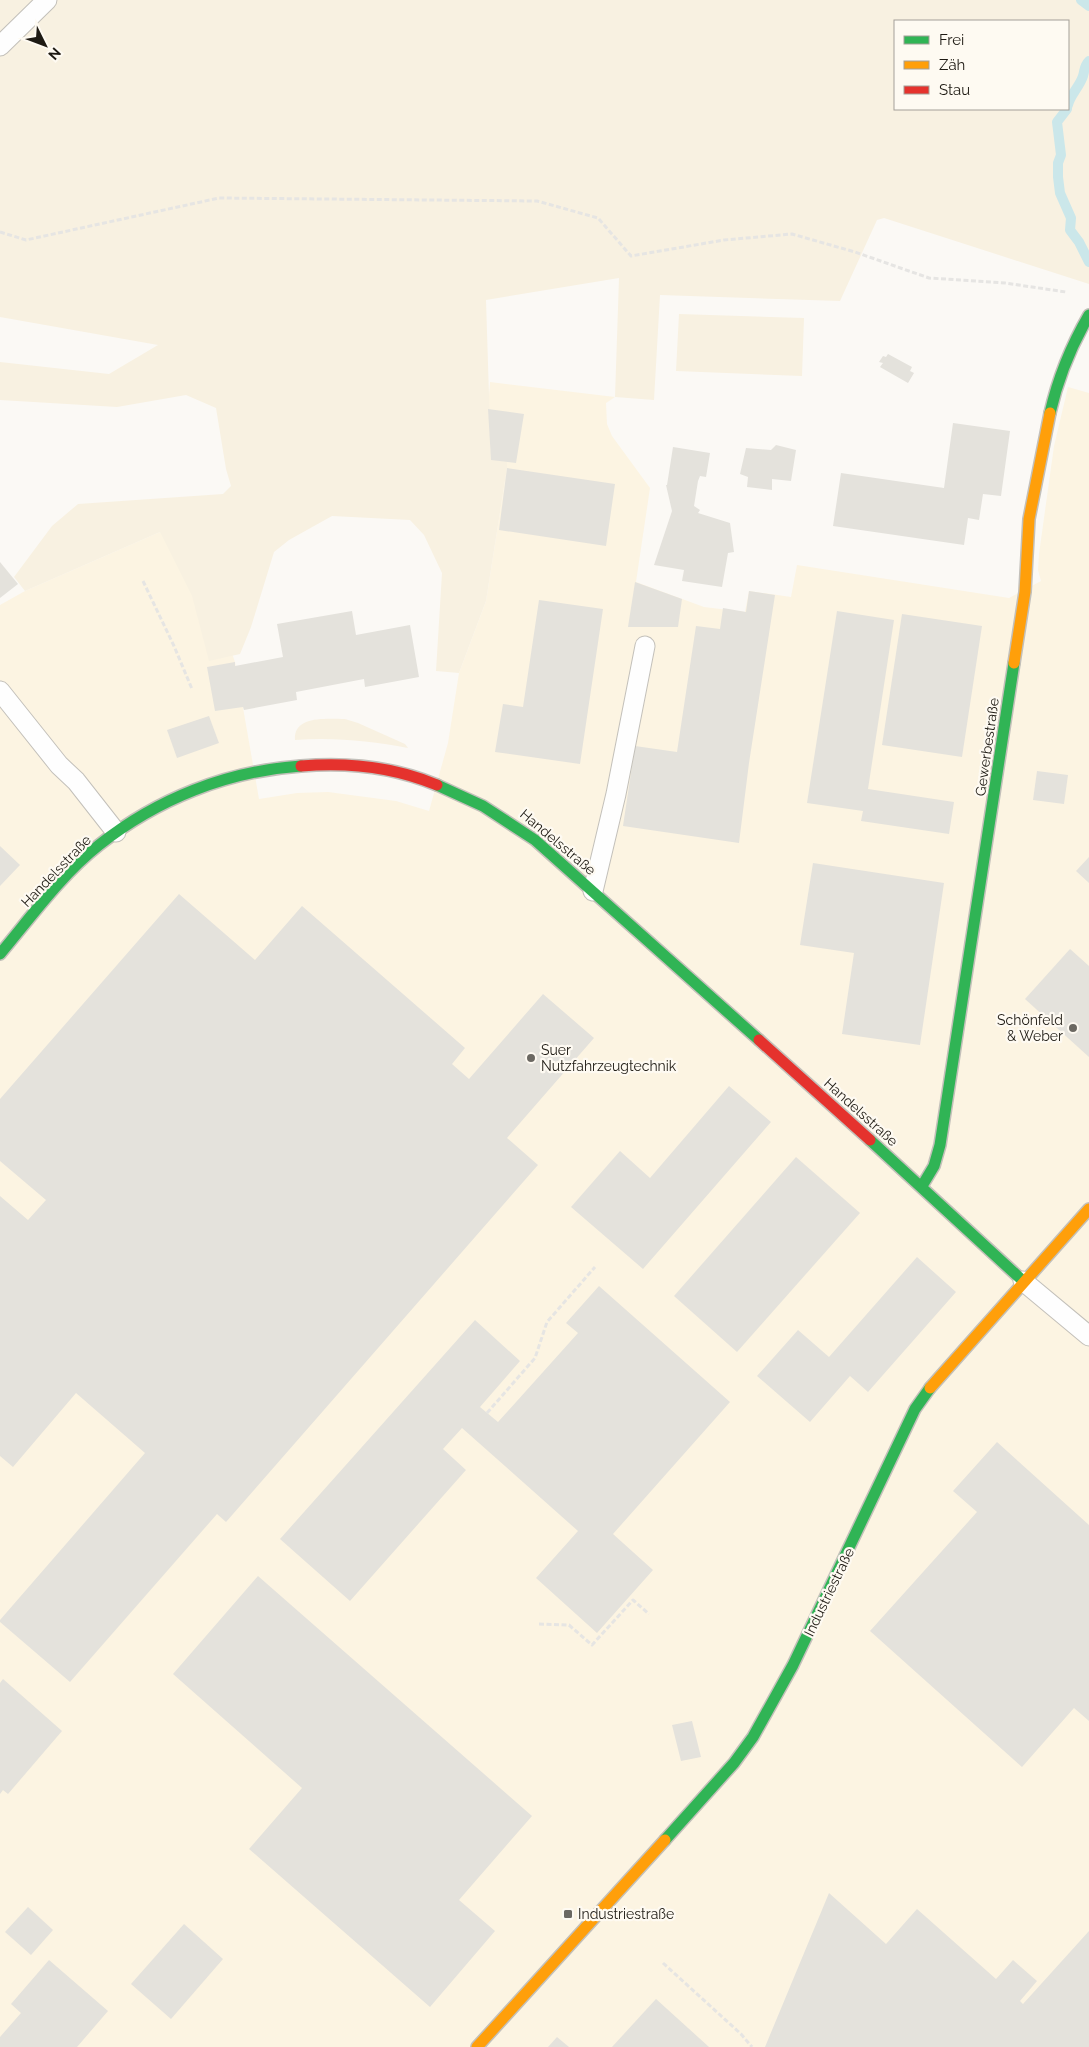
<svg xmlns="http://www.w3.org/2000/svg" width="1089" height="2047" font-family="Raleway,sans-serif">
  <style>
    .built { fill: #fcf4e2 }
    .green { fill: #f8f1e1; fill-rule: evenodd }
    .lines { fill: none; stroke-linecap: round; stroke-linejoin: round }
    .stream { stroke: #cbe7ea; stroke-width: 10 }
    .building { fill: #e4e2dc }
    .lane-casing { stroke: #c3c0ba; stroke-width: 21 }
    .fast-casing { stroke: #c3c0ba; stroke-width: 14 }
    .slow-casing { stroke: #c3c0ba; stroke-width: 14 }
    .jam-casing { stroke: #c3c0ba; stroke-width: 14 }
    .path { stroke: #e6e5e3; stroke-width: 3; stroke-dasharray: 5 2.5; stroke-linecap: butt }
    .lane { stroke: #fefefe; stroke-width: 19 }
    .fast { stroke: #30b455; stroke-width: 11 }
    .slow { stroke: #ff9f0a; stroke-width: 11 }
    .jam { stroke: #e5322d; stroke-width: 11 }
    .poi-dot { fill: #6b6862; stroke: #fefaf2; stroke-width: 2 }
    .labels { text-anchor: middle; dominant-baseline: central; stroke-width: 4.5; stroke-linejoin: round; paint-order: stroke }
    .street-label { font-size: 14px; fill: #1e1a13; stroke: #fefaf2 }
    .poi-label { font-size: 14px; fill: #1e1a13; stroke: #fefaf2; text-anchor: start }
  </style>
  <rect width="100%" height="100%" fill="#fbf9f5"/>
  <!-- built -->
  <path class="built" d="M490 382 615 397 606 403 607 424 612 436 650 488 636 582 704 607 745 612 749 591 791 597 797 565 1009 598 1041 581 1038 570 1039 554 1054 446 1068 387 1089 393V2047H0V605L25 591 160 532 203 572 235 662 259 799 297 793 328 792 396 801 429 811 448 743 459 673 486 601 507 468 506 462 491 460 488 409Z"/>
  <!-- green -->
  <g class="green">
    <path d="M0 0H1089V284L884 218 877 220 840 301 660 295 654 400 615 397 619 278 486 300 491 459 507 462V468L486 601 459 673 436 671 442 573 424 535 410 520 332 516 289 540 274 552 251 627 240 654 209 661 192 596 160 532 25 591 14 577 52 526 78 504 223 494 231 486 226 469 216 408 186 395 117 407 0 400V362L109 374 158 345 0 317ZM895 21H1068V109H895Z"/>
    <path d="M679 314 804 318 802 376 676 371Z"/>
    <path d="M345 719 358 723 405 744 408 748C371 741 334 737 295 740 293 715 328 719 345 719Z"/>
  </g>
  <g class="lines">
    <!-- stream -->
    <g class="stream">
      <path d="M1081 0 1089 6"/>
      <path d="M1068 105C1070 95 1080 86 1083 76 1085 69 1084 66 1089 61"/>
      <path d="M1067 109 1057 122 1061 155 1058 163V177L1060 193 1071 218 1070 230 1079 242 1089 262"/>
    </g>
  </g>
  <!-- building -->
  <g class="building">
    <path d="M888 354 912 367 910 371 914 373 908 383 880 367 883 363 879 362 883 356 886 357Z"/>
    <path d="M488 409 524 414 516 463 491 460Z"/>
    <path d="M953 423 1010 431 1001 496 983 494 979 520 968 518 964 545 833 526 841 473 944 488Z"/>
    <path d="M776 445 796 450 791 481 772 479V490L747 487 748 477 740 474 746 448 771 450Z"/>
    <path d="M673 447 710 453 706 477 700 476 698 481 694 506 700 510 698 513 730 523 734 552 728 553 722 587 682 581 684 570 654 565 672 511 666 485H667Z"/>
    <path d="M507 468 615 484 606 546 499 530Z"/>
    <path d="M0 562 18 584 0 598Z"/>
    <path d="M635 582 682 599 678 627H628Z"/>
    <path d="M749 591 775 595 749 763 739 843 623 826 635 746 677 752 696 626 720 629 723 608 746 612Z"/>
    <path d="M539 600 603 609 580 764 495 752 503 704 523 707Z"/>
    <path d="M352 611 356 635 410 625 419 677 365 687 364 679 296 692 297 700 244 710 243 707 215 711 207 667 235 662V666L283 657 277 624Z"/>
    <path d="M837 611 894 620 868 789 954 802 949 834 861 821 863 811 807 803Z"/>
    <path d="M902 614 982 626 962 757 882 745Z"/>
    <path d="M209 716 219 743 177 758 167 730Z"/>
    <path d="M1037 771 1068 775 1064 804 1033 800Z"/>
    <path d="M0 846 20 865 0 886Z"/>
    <path d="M1089 857V883L1076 871Z"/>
    <path d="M813 863 944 883 920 1045 842 1034 854 953 800 945Z"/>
    <path d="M179 894 255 960 302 906 465 1048 452 1064 469 1079 543 994 594 1038 507 1138 538 1165 226 1522 217 1514 70 1682 0 1622V1620L145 1453 76 1393 13 1467 0 1456V1196L28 1220 46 1200 0 1161V1099Z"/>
    <path d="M1070 949 1089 966V1057L1025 999Z"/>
    <path d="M729 1086 771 1122 643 1269 571 1207 620 1151 650 1178Z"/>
    <path d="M796 1157 860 1213 737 1352 674 1296Z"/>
    <path d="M917 1257 956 1292 868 1392 850 1376 810 1422 757 1376 798 1330 829 1357Z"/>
    <path d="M599 1286 730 1402 613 1534 653 1570 597 1633 536 1578 578 1531 462 1428 443 1449 466 1470 350 1601 280 1539 475 1320 520 1361 480 1407 498 1422 578 1333 566 1323Z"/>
    <path d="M997 1442 1089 1525V1721L1074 1708 1022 1767 870 1631 977 1512 953 1491Z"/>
    <path d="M258 1576 532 1816 459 1900 495 1931 430 2007 249 1849 302 1788 173 1674Z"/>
    <path d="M3 1679 62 1731 8 1794 3 1790 0 1794V1683Z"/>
    <path d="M692 1721 701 1757 681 1761 672 1725Z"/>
    <path d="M829 1893 886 1944 917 1909 996 1979 1013 1960 1037 1981 1020 2001 1023 2004 1089 1931V2047H765Z"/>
    <path d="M28 1907 53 1930 31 1955 5 1932Z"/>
    <path d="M184 1924 223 1959 171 2019 131 1984Z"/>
    <path d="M49 1960 108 2011 77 2047H0V2037L21 2013 11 2004Z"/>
    <path d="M656 1999 709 2047H612Z"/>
    <path d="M557 2037 569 2047H548Z"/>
  </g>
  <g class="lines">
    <!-- lane casing -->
    <g class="lane-casing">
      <g id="lane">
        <path d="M0 46 47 0"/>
        <path d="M0 691 59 765 76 781 116 832"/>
        <path d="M593 891 616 794 645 646"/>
        <path d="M1023 1281 1089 1336"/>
      </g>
    </g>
    <!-- fast casing -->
    <g class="fast-casing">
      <g id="fast">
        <path d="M1050 413C1058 378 1071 346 1089 315"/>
        <path d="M437 785 483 806 535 840 759 1040"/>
        <path d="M0 954C31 917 61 875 99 845 157 799 227 771 301 766"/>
        <path d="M870 1140 1023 1281"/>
        <path d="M922 1186 934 1166 940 1145 1014 663"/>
        <path d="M665 1840 734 1763 753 1737 793 1665 915 1409 930 1388"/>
      </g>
    </g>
    <!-- slow casing -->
    <g class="slow-casing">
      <g id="slow">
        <path d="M1014 663 1025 592 1029 519 1050 413"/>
        <path d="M930 1388 1089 1209"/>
        <path d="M477 2047 665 1840"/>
      </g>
    </g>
    <!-- jam casing -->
    <g class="jam-casing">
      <g id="jam">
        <path d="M301 766C347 762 394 767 437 785"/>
        <path d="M759 1040 870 1140"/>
      </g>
    </g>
    <!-- path -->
    <g class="path">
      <path d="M0 232 26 240 219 198 537 201 598 218 631 256 724 240 792 234 855 252 929 278 1005 283 1066 292"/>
      <path d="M143 581 174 646 192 689"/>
      <path d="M487 1413 535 1358 547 1322 595 1267"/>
      <path d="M539 1624 569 1625 592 1645 633 1600 649 1614"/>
      <path d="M663 1963 741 2034 752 2047"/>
    </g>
    <!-- lane -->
    <use href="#lane" class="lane"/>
    <!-- fast -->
    <use href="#fast" class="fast"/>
    <!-- slow -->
    <use href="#slow" class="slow"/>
    <!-- jam -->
    <use href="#jam" class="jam"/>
  </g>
  <!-- markers -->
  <g class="poi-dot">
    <circle cx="1073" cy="1028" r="5"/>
    <circle cx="531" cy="1058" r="5"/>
    <rect x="563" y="1909" width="10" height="10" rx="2.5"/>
  </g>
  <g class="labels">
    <!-- street labels -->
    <g class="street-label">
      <text transform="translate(987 747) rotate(-82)">Gewerbestraße</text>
      <text transform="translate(558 842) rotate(40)">Handelsstraße</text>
      <text transform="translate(56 871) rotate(-46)">Handelsstraße</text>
      <text transform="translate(861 1112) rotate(42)">Handelsstraße</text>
      <text transform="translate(829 1592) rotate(-64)">Industriestraße</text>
    </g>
    <!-- poi labels -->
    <g class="poi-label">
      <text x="1063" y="1020" text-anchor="end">Schönfeld<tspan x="1063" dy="16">&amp; Weber</tspan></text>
      <text x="541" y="1050">Suer<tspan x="541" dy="16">Nutzfahrzeugtechnik</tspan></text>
      <text x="578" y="1914">Industriestraße</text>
    </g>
  </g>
  <!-- legend -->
  <rect x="894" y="20" width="175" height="90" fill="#fefaf2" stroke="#a4a099"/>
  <rect x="904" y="36" width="25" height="8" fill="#30b455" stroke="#a4a099"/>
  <text x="939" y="45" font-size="15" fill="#1e1a13">Frei</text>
  <rect x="904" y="61" width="25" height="8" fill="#ff9f0a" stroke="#a4a099"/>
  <text x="939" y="70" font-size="15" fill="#1e1a13">Zäh</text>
  <rect x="904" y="86" width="25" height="8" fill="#e5322d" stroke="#a4a099"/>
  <text x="939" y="95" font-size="15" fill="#1e1a13">Stau</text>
  <!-- north arrow -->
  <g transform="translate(45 45) rotate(132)" stroke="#fefaf2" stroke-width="4" paint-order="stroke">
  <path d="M0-4L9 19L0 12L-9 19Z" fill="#1e1a13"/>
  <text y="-8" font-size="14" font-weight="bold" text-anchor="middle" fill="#1e1a13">N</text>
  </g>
</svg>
